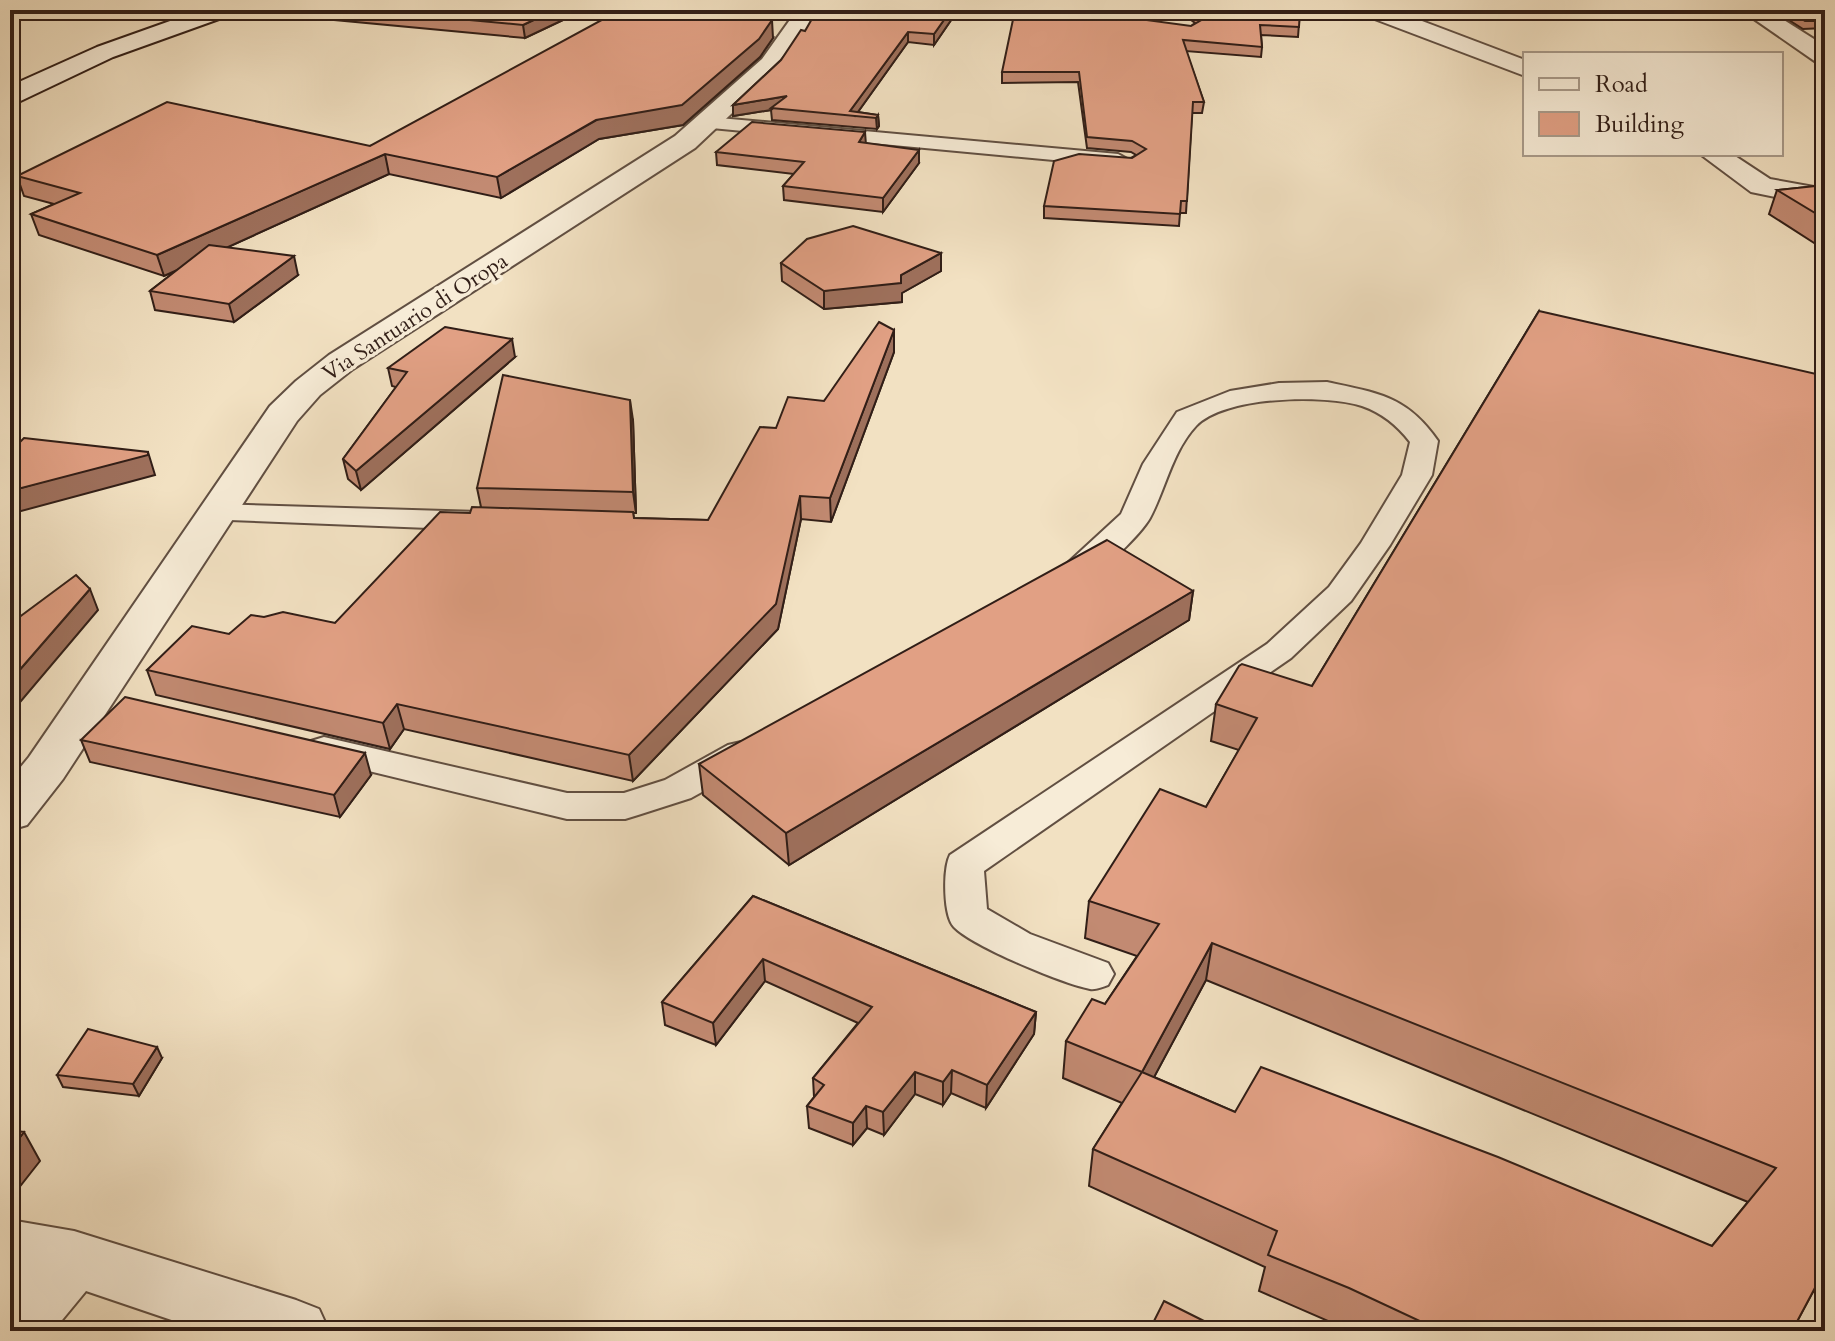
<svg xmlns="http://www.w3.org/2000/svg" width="1835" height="1341" font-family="Cardo,serif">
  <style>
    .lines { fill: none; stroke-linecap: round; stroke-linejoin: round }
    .lane-casing { stroke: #614f42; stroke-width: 4 }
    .street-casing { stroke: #614f42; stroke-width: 4 }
    .secondary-casing { stroke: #311e17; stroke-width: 4 }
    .lane { fill: #f7ecd7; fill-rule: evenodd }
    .street { fill: #f7ecd7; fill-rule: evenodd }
    .secondary { fill: #f7ecd7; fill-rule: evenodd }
    .wall { fill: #c28a72; stroke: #311e17; stroke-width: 2; fill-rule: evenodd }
    .shaded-wall { fill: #9e705c; stroke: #311e17; stroke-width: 2 }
    .building { fill: #e1a084; stroke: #311e17; stroke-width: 2 }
    .labels { text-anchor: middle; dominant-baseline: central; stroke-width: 7; stroke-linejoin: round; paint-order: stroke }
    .far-street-label { font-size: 22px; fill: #311e17; stroke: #f7ecd7 }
  </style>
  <rect width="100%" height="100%" fill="#f2e1c2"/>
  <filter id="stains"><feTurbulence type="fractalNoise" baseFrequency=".0025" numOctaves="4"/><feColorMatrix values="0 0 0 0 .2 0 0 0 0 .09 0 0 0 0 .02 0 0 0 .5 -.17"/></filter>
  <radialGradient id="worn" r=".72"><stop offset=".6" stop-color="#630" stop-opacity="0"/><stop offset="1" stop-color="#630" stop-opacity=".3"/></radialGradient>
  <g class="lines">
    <!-- lane casing -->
    <g class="lane-casing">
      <g id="lane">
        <path d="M708 117 1118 154 1129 160 1118 166 701 127 698 123Z"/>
        <path d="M1327 382C1378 393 1407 396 1438 441L1432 475 1390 545 1351 601 1291 658 984 871 987 909 1030 934 1108 963 1114 974 1108 985C1102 987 1096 990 1090 989 1063 984 972 946 954 927 943 916 943 868 950 855L1267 644 1329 587 1361 543 1402 475 1410 442C1397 425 1382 413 1362 406 1325 394 1224 396 1196 426 1172 452 1166 488 1150 518 1141 534 1104 570 1088 577 1079 581 1073 580 1064 578L1059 571 1121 514 1143 464 1177 412 1230 391 1279 383Z"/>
        <path d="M214 504 479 512 490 515 494 521 490 527 479 530 203 519 199 513 203 507Z"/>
        <path d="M324 737 567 793H624L665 780 728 745 741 742 754 745 759 754 754 763 691 798 638 815 625 819H567L311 757 306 749 311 741Z"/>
      </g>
    </g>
    <!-- street casing -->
    <g class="street-casing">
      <g id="street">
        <path d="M797 10H819L779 69 695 148 353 369 320 395 297 421 63 779 27 825 10 830V780L29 757 270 406 296 381 329 355 675 136 762 59Z"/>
        <path d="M1361 10H1393L1525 60V76L1364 15Z"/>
        <path d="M1741 10H1768L1825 46V64L1816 62Z"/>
        <path d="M1700 154H1732L1770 179 1825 189V207L1751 192Z"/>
        <path d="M10 1220 74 1231 296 1300 319 1309 329 1331H204L86 1291 53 1331H10V1286L17 1277 10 1276Z"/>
      </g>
    </g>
    <!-- secondary casing -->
    <g class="secondary-casing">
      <path id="secondary" d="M201 10H233L230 15 113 57 10 106V86L97 47Z"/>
    </g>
    <!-- lane -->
    <use href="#lane" class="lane"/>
    <!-- street -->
    <use href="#street" class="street"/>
    <!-- secondary -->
    <use href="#secondary" class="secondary"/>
  </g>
  <!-- wall -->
  <g class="wall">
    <path d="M322 10H584L525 38 324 19Z"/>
    <path d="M958 10 934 45 908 42 858 112 878 115 879 126 877 129 772 120 771 110 733 116V105L781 60 805 31Z"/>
    <path d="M1117 10H1300L1298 37 1261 35 1262 47 1261 57 1186 51 1204 102 1202 113H1192L1186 213H1180L1179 226 1044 218V206L1136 155 1131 152 1087 148 1078 82 1002 83V72L1191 26 1195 23 1191 20Z"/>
    <path d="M1773 10H1825V28L1803 29Z"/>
    <path d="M773 38 760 57 683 125 599 139 501 198 389 174 228 247 298 275 234 322 155 310 150 291 176 271 164 276 39 235 31 214 54 204 24 196 17 176 370 146Z"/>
    <path d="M865 143 919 163 883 212 784 200 783 186 794 174 717 165 716 152Z"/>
    <path d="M1825 185V250L1769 214 1777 190Z"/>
    <path d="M941 253V271L902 293V302L824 309 782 281 781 263Z"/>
    <path d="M1539 311 1813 1292 1792 1331H1351L1259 1291 1265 1267 1089 1186 1093 1149 1122 1103 1063 1078 1066 1041 1105 1004 1137 956 1085 938 1089 901 1206 807 1239 750 1211 741 1216 704 1312 686ZM1206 980 1748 1202 1712 1246 1235 1112 1154 1077Z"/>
    <path d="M894 330V352L831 522 801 519 778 629 633 781 404 729 390 749 156 695 147 670 229 634 264 617 335 623 470 513 481 507 477 488 633 420 636 513H633L634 518 708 520 776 428 824 401Z"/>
    <path d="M515 357 361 490 348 479 343 459 396 387 392 386 388 368Z"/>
    <path d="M1193 591 1189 620 789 865 703 795 699 764Z"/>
    <path d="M81 740 371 775 340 817 90 762Z"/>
    <path d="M753 896 1036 1012 1034 1034 986 1108 951 1093 943 1105 915 1094 884 1135 867 1128 853 1145 809 1128 807 1106 814 1097 813 1078 858 1023 765 981 716 1045 665 1025 662 1002Z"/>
    <path d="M162 1058 139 1096 63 1087 57 1075Z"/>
  </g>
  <!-- shaded-wall -->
  <g class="shaded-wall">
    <path d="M555 10H584L525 38 523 25Z"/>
    <path d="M951 10H958L934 45V34Z"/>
    <path d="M772 20 773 38 760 57 683 125 599 139 501 198 497 177Z"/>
    <path d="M908 32V42L855 116 850 111Z"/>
    <path d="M787 96 771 110 733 116V105Z"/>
    <path d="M878 115 879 126 877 129 876 118Z"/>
    <path d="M865 132 866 145 859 142Z"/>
    <path d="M919 150V163L883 212V198Z"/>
    <path d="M385 154 389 174 164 276 157 255Z"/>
    <path d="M941 253V271L902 293V302L824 309V291L901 275Z"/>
    <path d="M294 256 298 275 234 322 229 304Z"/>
    <path d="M894 330V352L831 522 830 498Z"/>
    <path d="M512 339 515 357 361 490 356 471Z"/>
    <path d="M630 400 633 420 636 513 633 492Z"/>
    <path d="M148 452 155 475 10 514V491Z"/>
    <path d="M800 496 801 519 778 629 633 781 629 755Z"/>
    <path d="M90 589 98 610 10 714V681Z"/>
    <path d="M1193 591 1189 620 789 865 786 833Z"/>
    <path d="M397 704 404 729 390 749 383 723Z"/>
    <path d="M365 753 371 775 340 817 334 795Z"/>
    <path d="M1212 943 1206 980 1137 1109 1142 1072Z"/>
    <path d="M763 959 765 981 716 1045 713 1023Z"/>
    <path d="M1036 1012 1034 1034 986 1108 987 1085Z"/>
    <path d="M157 1047 162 1058 139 1096 133 1084Z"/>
    <path d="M952 1070 951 1093 943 1105V1082Z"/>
    <path d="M915 1072V1094L884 1135 883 1112Z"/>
    <path d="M866 1106 867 1128 853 1145V1123Z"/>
    <path d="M24 1132 40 1161 10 1199V1150Z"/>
    <path d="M1825 1269V1278L1805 1301Z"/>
  </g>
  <!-- building -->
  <g class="building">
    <path d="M361 10H555L523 25Z"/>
    <path d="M620 10H657L772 20 759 39 682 105 596 120 497 177 385 154 157 255 31 214 80 193 17 176 167 102 370 146Z"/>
    <path d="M817 10H951L934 34 908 32 850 111 878 115 876 118 771 108 787 96 733 105 781 60 801 30 805 31Z"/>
    <path d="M1015 10H1072L1191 26 1203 19 1192 10H1190H1300L1299 27 1260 25 1262 47 1183 40 1204 102H1193L1187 201H1181L1180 214 1044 206 1054 161 1079 154 1132 158 1146 149 1132 141 1087 137 1079 72H1002Z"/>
    <path d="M1788 10H1825V21H1805Z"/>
    <path d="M752 122 865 132 859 142 919 150 883 198 783 186 804 162 716 152Z"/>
    <path d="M1825 185V219L1777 190Z"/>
    <path d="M853 226 941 253 901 275V283L824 291 781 263 807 239Z"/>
    <path d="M209 245 294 256 229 304 150 291Z"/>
    <path d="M1539 311 1825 376V1269L1792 1331H1441L1349 1288 1268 1255 1277 1231 1093 1149 1142 1072 1235 1112 1261 1067 1498 1157 1712 1246 1776 1168 1212 943 1142 1072 1066 1041 1092 999 1105 1004 1159 924 1089 901 1160 789 1206 807 1257 718 1216 704 1239 666 1242 664 1312 686Z"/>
    <path d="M879 322 894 330 830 498 800 496 776 604 629 755 397 704 383 723 147 670 192 626 229 634 251 615 264 617 283 612 335 623 440 512 470 513 472 507 633 512 634 518 708 520 760 427 776 428 788 397 824 401Z"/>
    <path d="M445 327 512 339 356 471 343 459 407 372 388 368Z"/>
    <path d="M503 375 630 400 633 492 477 488Z"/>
    <path d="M24 438 148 452V455L10 491V452Z"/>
    <path d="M1107 540 1193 591 786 833 699 764Z"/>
    <path d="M76 575 90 589 10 681V624Z"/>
    <path d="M125 697 365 753 334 795 81 740Z"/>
    <path d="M753 896 1036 1012 987 1085 952 1070 943 1082 915 1072 883 1112 866 1106 853 1123 807 1106 824 1085 813 1078 872 1007 763 959 713 1023 662 1002Z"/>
    <path d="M88 1029 157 1047 133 1084 57 1075Z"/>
    <path d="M10 1130 24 1132 10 1150Z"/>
    <path d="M1164 1301 1224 1331H1149Z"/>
  </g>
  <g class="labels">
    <!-- far-street labels -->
    <g class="far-street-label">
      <text transform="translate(415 317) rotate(-33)">Via Santuario di Oropa</text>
    </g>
  </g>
  <!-- margin -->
  <rect width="1835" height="1341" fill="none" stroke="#f2e1c2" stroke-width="40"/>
  <rect x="12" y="12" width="1811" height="1317" fill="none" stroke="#311e17" stroke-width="4"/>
  <rect x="20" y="20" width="1795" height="1301" fill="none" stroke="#311e17" stroke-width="2"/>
  <!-- legend -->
  <rect x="1523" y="52" width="260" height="104" fill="#f7ecd7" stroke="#a89a8a" stroke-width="2"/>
  <rect x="1539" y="78" width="40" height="12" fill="#f7ecd7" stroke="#a89a8a" stroke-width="2"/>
  <text x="1595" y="92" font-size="24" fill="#311e17">Road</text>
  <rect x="1539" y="112" width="40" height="24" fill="#e1a084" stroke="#a89a8a" stroke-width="2"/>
  <text x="1595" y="132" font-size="24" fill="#311e17">Building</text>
  <rect width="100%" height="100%" filter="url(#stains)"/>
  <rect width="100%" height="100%" fill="url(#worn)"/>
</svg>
